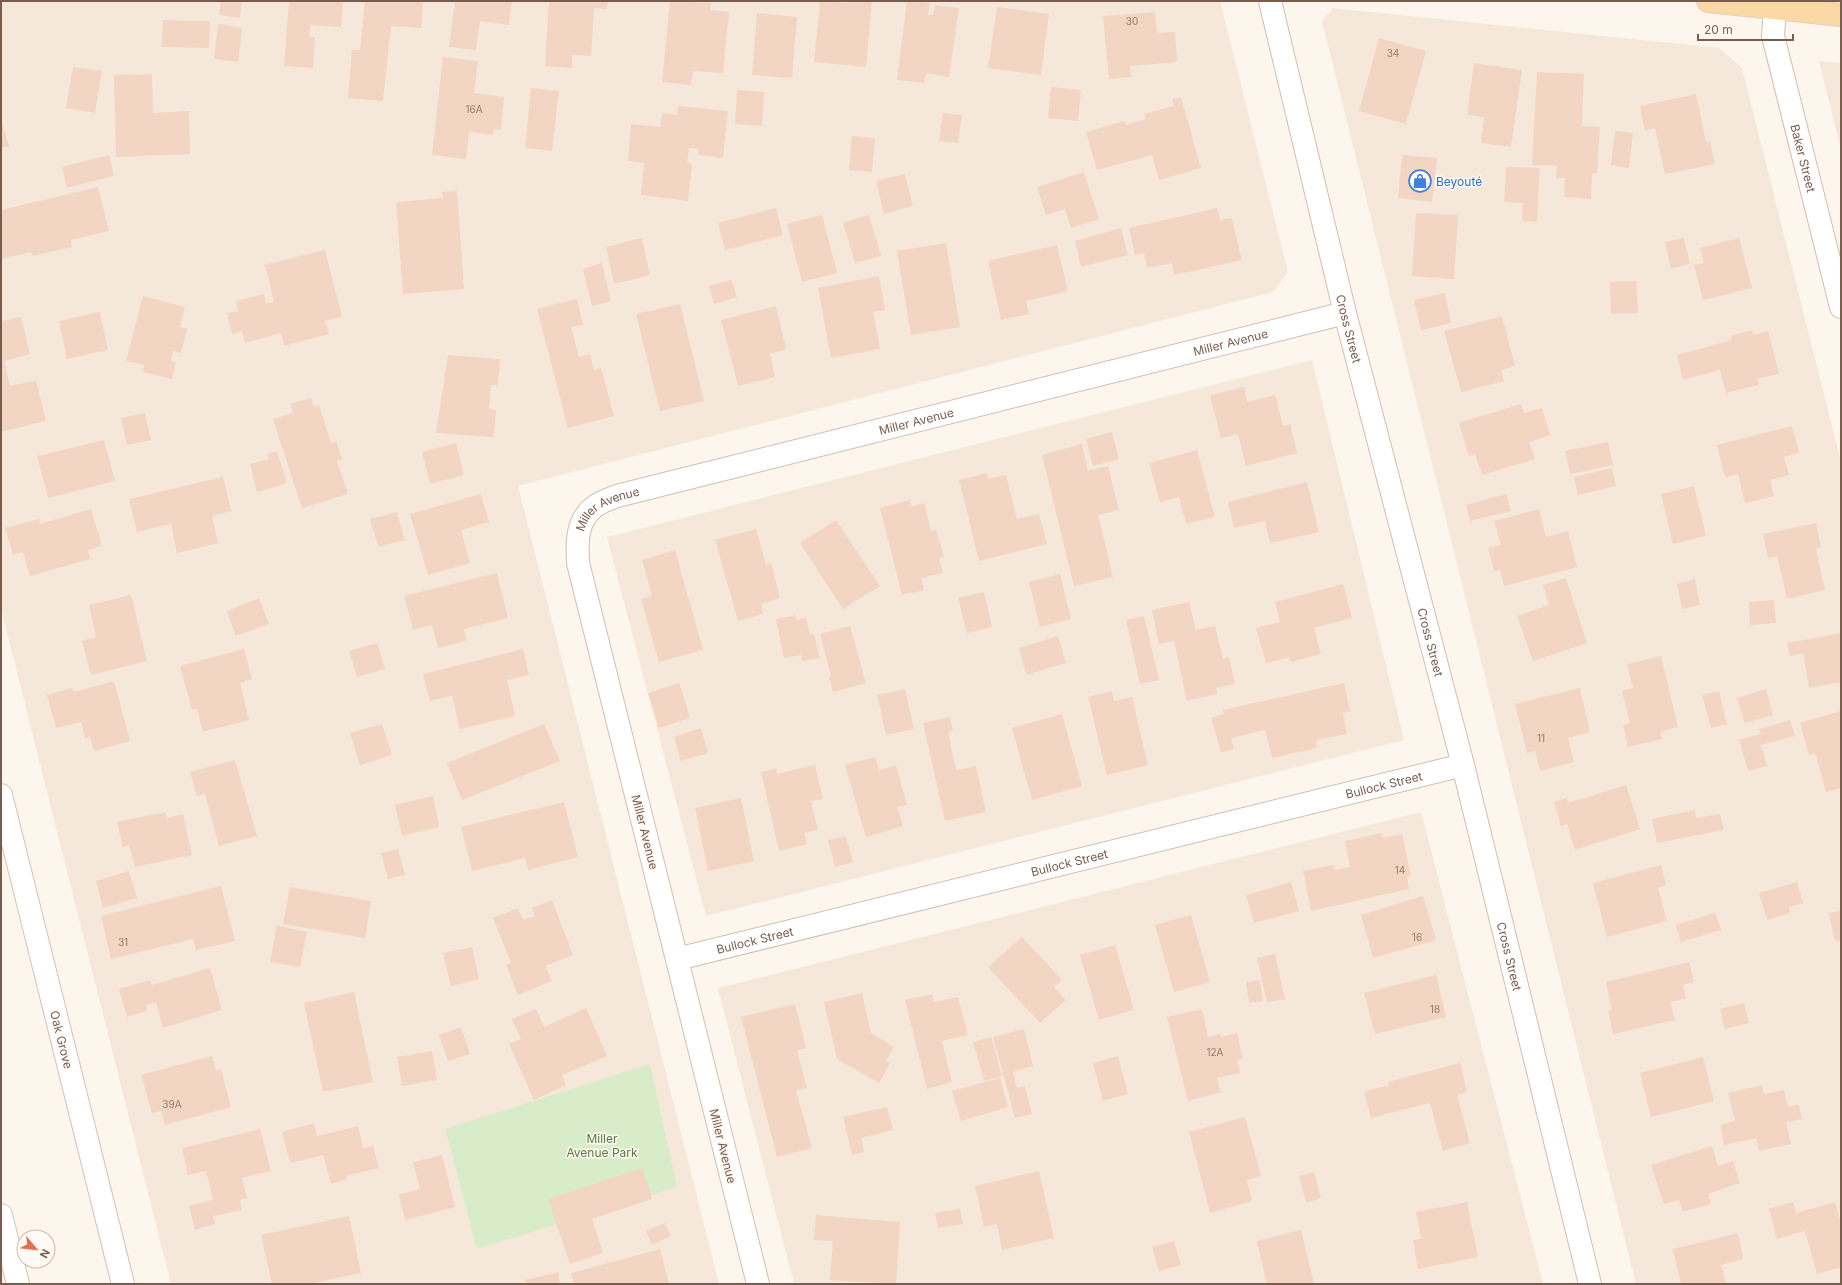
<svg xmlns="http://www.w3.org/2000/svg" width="1842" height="1285" font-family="Inter,sans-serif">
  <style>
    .residential { fill: #f5e8da }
    .green { fill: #d8ecc9 }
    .building { fill: #f3d5c3 }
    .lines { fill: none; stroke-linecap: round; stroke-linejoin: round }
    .street-casing { stroke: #d1beb0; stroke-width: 24 }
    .secondary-casing { stroke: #d6c0b0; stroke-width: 24 }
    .primary-casing { stroke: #dad1cd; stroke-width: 24 }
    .street { stroke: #fff; stroke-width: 22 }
    .secondary { stroke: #fff; stroke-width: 22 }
    .primary { stroke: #fbd9a5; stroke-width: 22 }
    .labels { text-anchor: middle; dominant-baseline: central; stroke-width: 3; stroke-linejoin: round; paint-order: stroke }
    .number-label { font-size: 10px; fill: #987a6a }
    .street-label { font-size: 12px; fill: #7a5c4d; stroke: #fffaf3 }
    .shop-label { font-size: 12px; fill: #366cbe; stroke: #fffaf3; text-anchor: start }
    .park-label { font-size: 12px; fill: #537a41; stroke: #fffaf3 }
  </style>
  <rect width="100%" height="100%" fill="#fdf6ec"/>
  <!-- residential -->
  <g class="residential">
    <path d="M1 1H1220L1288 272 1273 292 518 486 719 1284H171L1 609Z"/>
    <path d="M1333 8 1719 48 1742 68 1841 462V1284H1636L1322 21Z"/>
    <path d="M1819 61 1841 63V149Z"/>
    <path d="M1312 360 1404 740 706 916 607 537Z"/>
    <path d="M1421 812 1543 1284H794L718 988Z"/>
  </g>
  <!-- green -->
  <path class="green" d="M650 1064 677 1187 477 1249 445 1129Z"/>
  <!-- building -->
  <g class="building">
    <path d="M221 1H242L240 18 219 15Z"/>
    <path d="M289 1H343L341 27 310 25 309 36 315 37 313 68 284 66Z"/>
    <path d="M365 1H423L421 28 391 26 383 101 348 98 352 50H360Z"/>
    <path d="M455 1H512L509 25 480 21 476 50 449 47Z"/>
    <path d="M549 1H608L607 9 594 8 591 56 572 55V68L545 66Z"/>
    <path d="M670 1 711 3 710 10 729 12 723 73 693 71 691 85 662 82Z"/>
    <path d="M820 1 848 3V1H872L866 67 814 62Z"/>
    <path d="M907 1 930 3 928 15H933L935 5 959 8 949 77 926 73 924 83 897 80Z"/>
    <path d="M997 7 1049 14 1041 75 988 68Z"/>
    <path d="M1155 12 1157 33 1175 32 1177 62 1130 66 1131 77 1109 79 1103 16Z"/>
    <path d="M757 13 797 17 792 78 752 75Z"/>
    <path d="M163 20 210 21 209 48 162 47Z"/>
    <path d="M218 24 242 28 238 62 214 59Z"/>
    <path d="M1379 38 1426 51 1406 124 1359 111Z"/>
    <path d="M443 57 478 61 474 93 504 97 501 130 494 129 493 135 469 132 466 159 432 155Z"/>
    <path d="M1474 63 1522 70 1511 147 1481 143 1484 117 1467 115Z"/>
    <path d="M73 67 102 71 95 113 66 108Z"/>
    <path d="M1537 72 1584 74 1582 126 1600 127 1597 173H1592L1591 199 1564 197 1565 178H1556L1557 166 1532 165Z"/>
    <path d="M152 74 153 113 189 111 190 154 116 157 114 75Z"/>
    <path d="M1051 87 1081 90 1078 121 1048 118Z"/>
    <path d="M531 88 559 91 552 151 525 148Z"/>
    <path d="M737 90 764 92 762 126 735 124Z"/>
    <path d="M1696 94 1706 142 1710 141 1715 164 1665 174 1655 128 1645 131 1640 106Z"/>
    <path d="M1181 97 1201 168 1159 180 1152 155 1097 170 1086 132 1125 121 1126 125 1146 119 1144 114 1174 106 1172 99Z"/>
    <path d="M678 106 728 111 723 158 698 155 699 149 689 148 687 163 692 164 688 201 641 195 644 163 628 161 631 124 660 127 662 113 677 115Z"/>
    <path d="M943 113 962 115 958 143 939 141Z"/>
    <path d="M1 121 9 146 1 148Z"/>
    <path d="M1615 131 1633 133 1629 168 1611 165Z"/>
    <path d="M852 136 875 138 872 172 849 170Z"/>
    <path d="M109 155 114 176 67 188 62 167Z"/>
    <path d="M1402 155 1437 158 1432 202 1398 198Z"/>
    <path d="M1506 167 1540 168 1537 222 1522 221 1523 203 1504 202Z"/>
    <path d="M1084 172 1099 219 1071 228 1065 209 1046 215 1037 187Z"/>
    <path d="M905 174 913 206 884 214 876 181Z"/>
    <path d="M98 187 109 231 71 240 72 247 33 256 31 252 1 259V210Z"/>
    <path d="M457 191 464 289 403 294 396 202 443 198 442 192Z"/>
    <path d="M776 208 783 235 725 250 718 223Z"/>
    <path d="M1217 208 1220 220 1232 218 1242 260 1174 275 1172 263 1147 268 1144 253 1135 255 1129 228Z"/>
    <path d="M1416 213 1458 215 1454 279 1412 276Z"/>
    <path d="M822 215 837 273 802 282 787 224Z"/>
    <path d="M869 215 881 256 855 263 843 223Z"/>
    <path d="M1121 228 1128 255 1081 267 1075 241Z"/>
    <path d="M642 238 650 275 614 284 606 247Z"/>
    <path d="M1684 238 1690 264 1671 269 1665 242Z"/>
    <path d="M1739 238 1752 288 1703 300 1694 265 1704 263 1700 248Z"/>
    <path d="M946 243 960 327 911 335 897 251Z"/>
    <path d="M1057 245 1068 291 1026 301 1029 314 1001 320 988 261Z"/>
    <path d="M325 250 342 317 325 321 329 334 284 346 281 333 245 343 242 331 232 334 227 313 238 311 236 301 264 294 266 304 274 302 265 265Z"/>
    <path d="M602 263 611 301 592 306 583 269Z"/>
    <path d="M879 276 885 310 873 312 880 349 831 358 818 288Z"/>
    <path d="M731 280 737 297 714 304 709 286Z"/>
    <path d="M1636 281 1638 313 1611 314 1610 282Z"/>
    <path d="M1445 293 1451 323 1421 330 1414 300Z"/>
    <path d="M143 296 185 307 180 327 187 329 181 353 173 351 171 361 176 362 172 379 143 372 144 365 126 361Z"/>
    <path d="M577 299 583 325 571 327 579 357 590 354 594 370 601 368 614 416 568 428 537 309Z"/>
    <path d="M680 304 704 401 660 411 636 314Z"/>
    <path d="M776 306 786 349 770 354 775 377 738 386 721 320Z"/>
    <path d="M100 312 108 350 67 359 59 321Z"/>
    <path d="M1502 316 1515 366 1501 370 1504 381 1461 392 1444 331Z"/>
    <path d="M21 317 30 354 4 361 10 386 36 380 46 421 1 432V321Z"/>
    <path d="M1752 330 1754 335 1768 331 1779 374 1757 379 1759 385 1726 393 1720 370 1683 380 1677 355 1732 340 1731 336Z"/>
    <path d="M448 355 500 359 498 385H491L489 409 496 410 494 437 436 433Z"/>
    <path d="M1244 387 1247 402 1275 395 1283 426 1290 424 1297 453 1246 466 1238 434 1221 438 1210 395Z"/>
    <path d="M311 398 314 407 319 405 331 443 336 441 342 459 337 461 348 494 302 508 273 419 293 413 290 404Z"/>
    <path d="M1521 404 1524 413 1542 408 1550 435 1529 442 1535 459 1482 475 1475 454 1469 456 1459 423Z"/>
    <path d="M145 413 151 440 127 445 121 418Z"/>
    <path d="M1792 426 1799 453 1784 457 1789 475 1770 480 1774 496 1745 503 1738 474 1725 477 1717 445Z"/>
    <path d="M1112 432 1119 459 1093 466 1086 439Z"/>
    <path d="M104 440 115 481 48 498 37 456Z"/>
    <path d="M1608 442 1613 465 1570 474 1565 451Z"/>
    <path d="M456 443 464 475 430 484 422 452Z"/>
    <path d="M1082 444 1088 471 1108 466 1119 510 1098 515 1113 577 1074 586 1042 455Z"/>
    <path d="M1197 450 1215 517 1186 524 1179 497 1160 502 1149 463Z"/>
    <path d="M277 451 287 483 257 492 250 464 269 459 267 454Z"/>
    <path d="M1612 468 1616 486 1578 495 1574 477Z"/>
    <path d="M987 473 988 479 1006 475 1017 519 1039 514 1047 544 979 561 959 480Z"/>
    <path d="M223 477 231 511 212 516 218 543 177 553 171 524 137 532 129 499Z"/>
    <path d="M1307 482 1319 532 1270 543 1265 521 1234 528 1228 502Z"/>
    <path d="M1694 486 1706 536 1673 544 1661 494Z"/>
    <path d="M481 494 489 522 461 530 470 563 428 575 410 514Z"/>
    <path d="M1506 494 1511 511 1470 521 1466 505Z"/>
    <path d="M910 500 912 507 924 503 931 531 936 529 944 557 939 559 943 573 921 578 924 590 902 595 880 508Z"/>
    <path d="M91 509 102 546 88 550 90 559 30 576 23 552 13 555 5 528 39 519 40 524Z"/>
    <path d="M1539 509 1546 537 1568 531 1577 567 1504 586 1500 570 1494 571 1488 548 1501 545 1494 521Z"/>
    <path d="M397 512 405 540 378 547 370 519Z"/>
    <path d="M836 520 880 586 843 609 800 543Z"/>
    <path d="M1816 523 1821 547 1816 549 1825 590 1787 599 1777 556 1768 558 1763 534Z"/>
    <path d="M756 529 766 565 771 563 780 598 761 604 763 614 738 621 715 540Z"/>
    <path d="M675 550 703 650 659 662 641 599 652 596 642 560Z"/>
    <path d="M497 573 508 618 464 629 466 641 438 648 432 625 413 630 404 596Z"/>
    <path d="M1060 574 1071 619 1040 627 1029 582Z"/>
    <path d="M1566 578 1587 643 1533 661 1517 616 1549 605 1543 585Z"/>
    <path d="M1695 579 1700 605 1682 609 1677 584Z"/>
    <path d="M1343 584 1352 618 1314 628 1321 654 1291 662 1289 657 1266 663 1256 628 1280 622 1275 602Z"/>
    <path d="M984 592 992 627 967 633 958 598Z"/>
    <path d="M131 595 147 661 91 675 82 641 96 637 89 605Z"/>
    <path d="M259 598 269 624 236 636 227 611Z"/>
    <path d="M1774 600 1776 623 1750 625 1749 602Z"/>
    <path d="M1189 602 1196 630 1215 626 1223 659 1229 657 1235 684 1216 688 1217 694 1187 701 1174 641 1159 644 1152 610Z"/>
    <path d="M796 615V620L806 618 810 635 814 634 820 658 802 661 801 655 784 658 776 619Z"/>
    <path d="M1144 616 1159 680 1140 684 1126 620Z"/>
    <path d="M850 626 866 683 833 692 829 677 831 676 820 634Z"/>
    <path d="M1841 633V682L1809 688 1803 653 1790 656 1787 643Z"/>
    <path d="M1058 636 1066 663 1026 675 1019 648Z"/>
    <path d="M377 643 385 669 357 677 349 651Z"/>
    <path d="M244 649 252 679 240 683 249 720 203 732 197 709 192 710 180 666Z"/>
    <path d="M523 649 529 675 507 680 515 716 460 729 452 696 430 701 423 674Z"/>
    <path d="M1661 656 1678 727 1660 732 1662 739 1628 747 1623 725 1630 723 1622 691 1633 688 1627 664Z"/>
    <path d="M114 681 130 741 94 751 90 737 85 738 81 722 56 728 47 695 72 688 74 692Z"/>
    <path d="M679 683 690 718 659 728 648 693Z"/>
    <path d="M1344 683 1350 711 1343 713 1347 734 1316 740 1317 748 1272 758 1265 730 1231 738 1234 749 1221 752 1211 718 1224 714 1223 710Z"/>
    <path d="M1580 688 1590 732 1568 738 1574 762 1540 771 1535 751 1527 753 1515 704Z"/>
    <path d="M905 689 914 729 886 735 877 695Z"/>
    <path d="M1766 689 1773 715 1745 723 1737 698Z"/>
    <path d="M1112 691 1114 701 1132 697 1148 765 1107 775 1088 697Z"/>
    <path d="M1719 691 1727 724 1711 728 1702 695Z"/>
    <path d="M1841 711V788L1826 792 1815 753 1809 755 1800 723Z"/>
    <path d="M1062 714 1082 786 1032 800 1012 728Z"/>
    <path d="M950 717 953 731 948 732 956 770 976 766 986 812 945 821 923 723Z"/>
    <path d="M1790 720 1795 736 1761 745 1767 766 1748 771 1739 740 1761 734 1759 729Z"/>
    <path d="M382 724 392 755 360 765 350 733Z"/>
    <path d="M544 724 560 761 462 800 447 763Z"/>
    <path d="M701 728 708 753 681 761 674 737Z"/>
    <path d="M875 757 879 770 896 765 907 805 897 807 903 826 866 837 845 765Z"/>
    <path d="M235 760 257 836 219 846 205 794 197 796 190 772Z"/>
    <path d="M815 765 823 799 811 801 818 830 804 833 807 844 779 851 761 772 776 769 777 774Z"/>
    <path d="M1626 785 1640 829 1575 850 1567 824 1561 826 1554 802 1567 798 1568 803Z"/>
    <path d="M433 796 439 827 402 836 395 805Z"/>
    <path d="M741 798 754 861 708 871 695 808Z"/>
    <path d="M564 802 578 857 528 870 525 858 472 871 461 827Z"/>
    <path d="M1695 810 1696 818 1720 814 1724 830 1657 843 1652 819Z"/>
    <path d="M165 812 167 818 183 814 192 855 135 867 129 845 123 847 117 822Z"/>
    <path d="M1381 833 1382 838 1402 834 1411 876 1407 877 1409 889 1311 911 1303 871 1333 865 1334 870 1350 867 1345 841Z"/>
    <path d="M846 836 853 862 835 867 828 840Z"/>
    <path d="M398 849 405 875 388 879 381 853Z"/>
    <path d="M1661 865 1666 885 1658 888 1667 921 1607 937 1593 883Z"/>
    <path d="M129 871 137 898 103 908 96 881Z"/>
    <path d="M1291 882 1299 911 1254 923 1246 895Z"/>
    <path d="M1797 882 1803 903 1789 907 1790 913 1767 920 1759 893Z"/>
    <path d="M221 886 235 941 196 950 193 939 111 959 101 916Z"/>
    <path d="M290 887 371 901 365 938 283 924Z"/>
    <path d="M1423 896 1436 940 1373 958 1361 915Z"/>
    <path d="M552 900 573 955 545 966 552 981 518 995 506 965 511 963 493 918 518 908 523 920 535 916 532 908Z"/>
    <path d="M1841 911V940L1835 941 1829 913Z"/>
    <path d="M1715 913 1721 930 1681 942 1676 925Z"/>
    <path d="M1191 915 1210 982 1174 992 1155 925Z"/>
    <path d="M277 925 307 932 300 967 270 962Z"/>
    <path d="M1022 937 1062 980 1054 987 1066 1000 1040 1023 988 967Z"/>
    <path d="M1115 945 1134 1010 1099 1020 1080 955Z"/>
    <path d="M472 947 479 979 451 986 443 953Z"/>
    <path d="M1275 954 1285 999 1267 1002 1257 958Z"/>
    <path d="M1689 962 1694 982 1683 985 1686 998 1670 1002 1675 1020 1613 1034 1608 1010 1612 1009 1606 982Z"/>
    <path d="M210 968 222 1010 163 1028 156 1002 146 1005 147 1011 127 1017 119 989 150 980 152 985Z"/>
    <path d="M1436 975 1446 1017 1375 1034 1364 993Z"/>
    <path d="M1260 980 1263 1001 1249 1003 1246 982Z"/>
    <path d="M354 992 373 1082 323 1092 304 1003Z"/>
    <path d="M862 993 871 1033 894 1047 886 1061 890 1063 879 1083 837 1059 824 1002Z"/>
    <path d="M932 994 934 1002 958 997 968 1035 942 1041 952 1082 927 1089 905 1000Z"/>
    <path d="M1744 1003 1749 1023 1725 1029 1720 1009Z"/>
    <path d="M795 1004 806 1048 797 1050 807 1088 796 1090 812 1148 777 1157 741 1017Z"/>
    <path d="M586 1008 607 1056 562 1075 566 1085 534 1100 509 1044 521 1039 512 1019 536 1009 544 1027Z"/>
    <path d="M1202 1009 1208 1037 1220 1034 1221 1037 1237 1033 1243 1059 1237 1060 1240 1073 1217 1078 1221 1092 1188 1101 1167 1017Z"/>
    <path d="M461 1027 470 1054 448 1061 439 1035Z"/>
    <path d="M1024 1029 1033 1066 1013 1072 1017 1088 1025 1086 1032 1114 1015 1118 993 1037Z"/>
    <path d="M991 1037 1002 1076 984 1081 973 1042Z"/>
    <path d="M432 1051 437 1080 402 1086 397 1057Z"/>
    <path d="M212 1056 216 1071 221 1069 231 1107 165 1125 161 1111 152 1113 141 1075Z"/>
    <path d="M1118 1056 1128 1094 1103 1101 1093 1063Z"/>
    <path d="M1703 1057 1714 1101 1651 1117 1640 1073Z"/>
    <path d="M1460 1063 1467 1092 1457 1095 1470 1143 1443 1151 1430 1103 1371 1118 1364 1092 1389 1085 1388 1082Z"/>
    <path d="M1000 1078 1008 1107 961 1121 952 1091Z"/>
    <path d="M1762 1085 1764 1094 1784 1090 1788 1107 1799 1105 1802 1119 1786 1122 1791 1144 1759 1151 1756 1138 1724 1145 1720 1125 1735 1121 1728 1093Z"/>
    <path d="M887 1107 893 1130 861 1138 864 1152 852 1155 843 1117Z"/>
    <path d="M1245 1117 1261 1176 1247 1180 1252 1201 1210 1213 1189 1132Z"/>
    <path d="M314 1123 317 1136 358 1126 363 1148 373 1146 379 1168 346 1176 347 1179 331 1184 323 1155 290 1163 282 1132Z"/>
    <path d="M260 1129 271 1171 242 1178 247 1198 240 1200 242 1210 213 1216 215 1224 195 1230 189 1206 213 1200 206 1171 188 1175 182 1148Z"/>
    <path d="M1712 1146 1718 1166 1733 1161 1740 1183 1708 1194 1711 1204 1683 1212 1679 1200 1664 1204 1651 1165Z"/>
    <path d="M442 1155 455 1207 405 1220 399 1195 420 1189 413 1162Z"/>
    <path d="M642 1168 652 1199 592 1219 603 1253 570 1264 548 1199Z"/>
    <path d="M1039 1171 1054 1238 1002 1250 997 1224 984 1227 975 1186Z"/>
    <path d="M1314 1172 1321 1198 1306 1203 1299 1176Z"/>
    <path d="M1467 1202 1478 1257 1418 1269 1413 1240 1421 1239 1416 1212Z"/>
    <path d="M1793 1202 1796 1213 1835 1202 1841 1224V1267L1817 1274 1805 1231 1777 1239 1769 1209Z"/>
    <path d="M960 1209 963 1224 938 1228 935 1213Z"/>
    <path d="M816 1215 900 1222 896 1284 830 1280 833 1241 814 1240Z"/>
    <path d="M349 1216 361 1273 309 1284H272L261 1235Z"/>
    <path d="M665 1223 671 1236 652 1245 646 1231Z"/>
    <path d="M1301 1230 1314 1284H1267L1257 1241Z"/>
    <path d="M1738 1233 1743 1259 1721 1265 1726 1284H1681L1673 1249Z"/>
    <path d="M1174 1241 1181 1265 1159 1271 1152 1247Z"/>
    <path d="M660 1249 669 1284H574L571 1273Z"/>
    <path d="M558 1272 560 1284H526L525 1280Z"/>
  </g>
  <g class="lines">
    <!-- street casing -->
    <g class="street-casing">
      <g id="street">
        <path id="s1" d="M1270 1 1345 313 1463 765 1590 1284"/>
        <path id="s2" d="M1775 8 1773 36 1841 307"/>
        <path id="s3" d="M677 959 1463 765"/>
        <path id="s4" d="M758 1284 578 563C577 543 576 521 594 507 600 502 610 499 617 496L1345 313"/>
      </g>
    </g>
    <!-- secondary casing -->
    <g class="secondary-casing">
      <g id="secondary">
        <path id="s5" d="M1 795 123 1284"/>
        <path d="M1 1215 18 1284"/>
      </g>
    </g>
    <!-- primary casing -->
    <g class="primary-casing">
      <path id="primary" d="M1708 1 1841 15"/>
    </g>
    <!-- street -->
    <use href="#street" class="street"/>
    <!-- secondary -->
    <use href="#secondary" class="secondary"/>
    <!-- primary -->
    <use href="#primary" class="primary"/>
  </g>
  <!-- icons -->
  <defs>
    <g id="shop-ring" transform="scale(1.15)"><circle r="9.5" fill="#fffaf3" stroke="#3f7fe0" stroke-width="1.5"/><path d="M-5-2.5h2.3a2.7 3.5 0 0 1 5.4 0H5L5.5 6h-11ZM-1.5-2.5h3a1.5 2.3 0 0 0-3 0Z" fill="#3f7fe0"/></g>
  </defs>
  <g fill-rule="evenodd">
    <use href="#shop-ring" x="1420" y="181"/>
  </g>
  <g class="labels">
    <!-- number labels -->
    <g class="number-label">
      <text x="1132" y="21">30</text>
      <text x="1393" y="53">34</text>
      <text x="474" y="109">16A</text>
      <text x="1541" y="738">11</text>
      <text x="1400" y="870">14</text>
      <text x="1417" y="937">16</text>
      <text x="123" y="942">31</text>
      <text x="1435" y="1009">18</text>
      <text x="1215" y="1052">12A</text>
      <text x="172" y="1104">39A</text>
    </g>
    <!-- street labels -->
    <g class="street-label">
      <text stroke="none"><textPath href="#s2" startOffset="154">Baker Street</textPath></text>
      <text stroke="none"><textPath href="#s1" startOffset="337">Cross Street</textPath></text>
      <text stroke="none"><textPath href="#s4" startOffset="1462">Miller Avenue</textPath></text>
      <text stroke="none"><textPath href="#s4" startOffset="1138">Miller Avenue</textPath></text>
      <text stroke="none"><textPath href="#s4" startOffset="814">Miller Avenue</textPath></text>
      <text stroke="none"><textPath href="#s1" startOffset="661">Cross Street</textPath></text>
      <text stroke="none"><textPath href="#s3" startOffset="728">Bullock Street</textPath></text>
      <text transform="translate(645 832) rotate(76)">Miller Avenue</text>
      <text stroke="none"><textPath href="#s3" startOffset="404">Bullock Street</textPath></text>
      <text stroke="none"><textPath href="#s3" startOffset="80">Bullock Street</textPath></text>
      <text stroke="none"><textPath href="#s1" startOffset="985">Cross Street</textPath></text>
      <text stroke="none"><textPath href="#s5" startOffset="252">Oak Grove</textPath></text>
      <text transform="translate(723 1146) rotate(76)">Miller Avenue</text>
    </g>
    <!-- shop labels -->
    <g class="shop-label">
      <text x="1436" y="181">Beyouté</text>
    </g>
    <!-- park labels -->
    <g class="park-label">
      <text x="602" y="1138">Miller<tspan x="602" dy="14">Avenue Park</tspan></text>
    </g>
  </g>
  <!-- border -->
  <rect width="1842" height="1285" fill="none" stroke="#7a5c4d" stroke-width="4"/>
  <!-- north arrow -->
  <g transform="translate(36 1249) rotate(118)"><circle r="19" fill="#fffaf3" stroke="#cabbb1"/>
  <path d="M0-3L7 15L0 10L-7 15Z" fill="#e76f51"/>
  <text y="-6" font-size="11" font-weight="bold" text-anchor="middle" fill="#7a5c4d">N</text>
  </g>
  <!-- scale -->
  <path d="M1698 34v6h95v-6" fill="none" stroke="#7a5c4d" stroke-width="2"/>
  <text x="1704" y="34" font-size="12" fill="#7a5c4d" stroke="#fffaf3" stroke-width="3" paint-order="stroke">20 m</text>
</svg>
